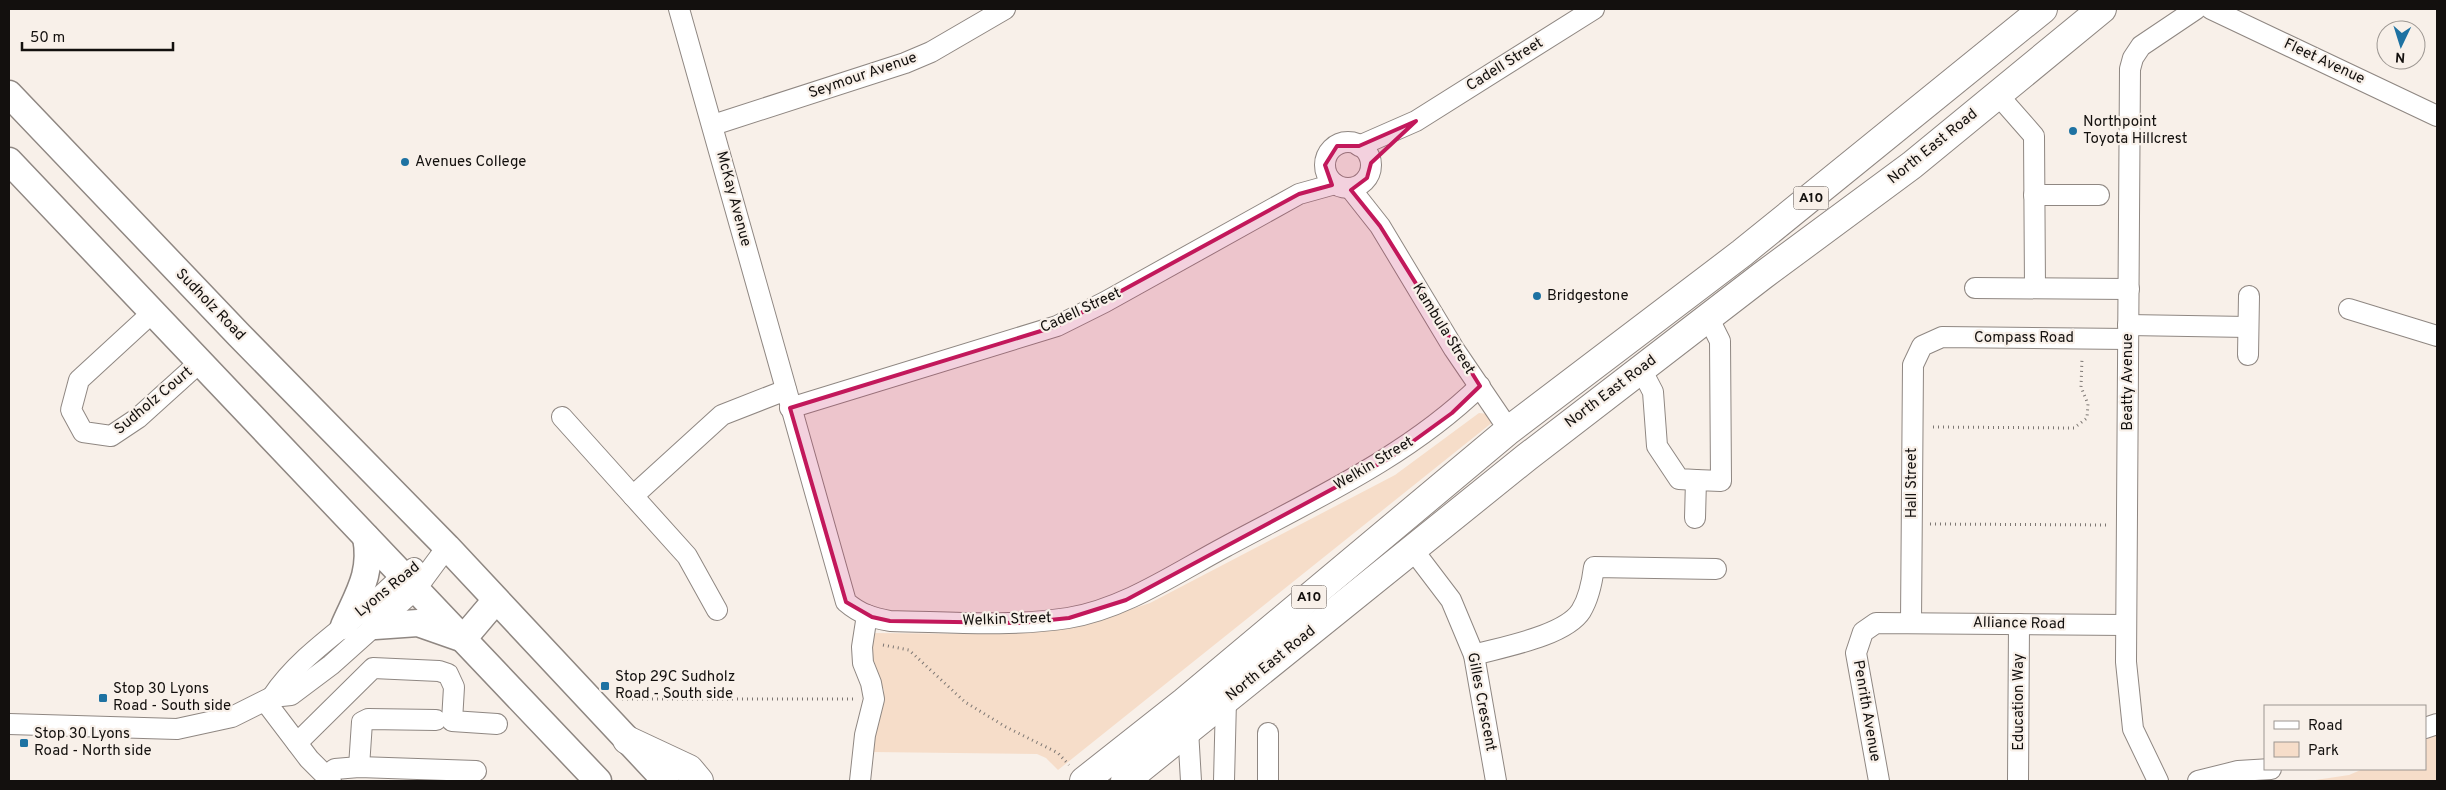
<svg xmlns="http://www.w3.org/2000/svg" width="2446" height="790" font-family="Overpass,sans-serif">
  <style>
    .green { fill: #f6ddc9 }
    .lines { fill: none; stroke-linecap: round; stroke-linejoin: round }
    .minor-casing { stroke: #8f8782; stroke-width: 22 }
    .major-casing { stroke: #8f8782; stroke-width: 29 }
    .highway-casing { stroke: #8f8782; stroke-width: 30 }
    .path { stroke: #7d7773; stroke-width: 3; stroke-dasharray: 1 4; stroke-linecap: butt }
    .minor { stroke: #fff; stroke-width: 20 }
    .major { stroke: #fff; stroke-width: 26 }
    .highway { stroke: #fff; stroke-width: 28 }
    .marked { fill: #c2185b; fill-opacity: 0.2; stroke: #c2185b; stroke-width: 4; stroke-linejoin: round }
    .poi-dot { fill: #1e72a2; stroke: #f8f0e9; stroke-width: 2 }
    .labels { text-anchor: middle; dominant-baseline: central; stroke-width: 4.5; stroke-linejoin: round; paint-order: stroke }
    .shield { fill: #f8f0e9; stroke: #585350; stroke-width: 1 }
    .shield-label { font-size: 14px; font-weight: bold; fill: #13100e }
    .street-label { font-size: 15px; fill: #13100e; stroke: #f8f0e9 }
    .poi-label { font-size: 15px; fill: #13100e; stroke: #f8f0e9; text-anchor: start }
  </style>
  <rect width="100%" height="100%" fill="#f8f0e9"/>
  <!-- green -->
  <g class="green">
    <path d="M1479 413 1488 414 1494 421 1058 770 1046 758 1037 754 872 752 884 699V690L871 662 872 633 986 634 1049 629 1104 618 1150 603 1395 475Z"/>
    <path d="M2437 733V781H2309L2349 775 2363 769H2425V739Z"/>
  </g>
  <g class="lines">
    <!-- minor casing -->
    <g class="minor-casing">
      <g id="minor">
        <path d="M679 9 846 602C860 614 873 618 890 621 949 622 1010 627 1068 618 1124 609 1176 573 1225 547 1314 499 1407 457 1480 386"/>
        <path d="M2211 9 2437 116"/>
        <path d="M1998 95 2034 136 2035 288"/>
        <path d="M713 125 905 63 931 52 1005 9"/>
        <circle cx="1348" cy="165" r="23"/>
        <path d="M1359 146 1416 121 1594 9"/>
        <path d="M1350 188 1380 226 1454 349 1509 430"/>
        <path d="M2034 195H2099"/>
        <path d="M1975 288 2129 289"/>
        <path d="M2349 309 2437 336"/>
        <path d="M153 312 79 380 71 410 83 432 111 436 138 418 200 362"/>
        <path d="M2128 325 2248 327"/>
        <path d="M2248 355 2249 296"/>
        <path d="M1641 369 1653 392 1657 446 1679 479 1696 480"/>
        <path d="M790 408 1057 326 1105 302 1299 194 1335 184"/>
        <path d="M562 417 633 496"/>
        <path d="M1695 518 1696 480 1721 481 1720 341 1708 317"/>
        <path d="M1413 550 1451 600 1474 655 1496 781"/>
        <path d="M717 610 687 556 633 496 722 415 786 390"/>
        <path d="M1911 622 1913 365 1922 346 1942 337 2128 339"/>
        <path d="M1474 655C1502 647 1565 636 1581 611 1589 598 1592 583 1594 567L1716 569"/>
        <path d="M272 697C298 658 340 631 376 600 389 589 399 577 414 568"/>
        <path d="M265 701 309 759 331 781"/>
        <path d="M9 724 177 729 232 717 272 697 291 695 331 665 416 589 447 547"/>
        <path d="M2425 728 2437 724"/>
        <path d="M1188 730 1191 781"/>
        <path d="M297 743 373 668 439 671 448 674 454 687 452 721 497 724"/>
        <path d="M359 767 362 722 368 719 436 720"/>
        <path d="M326 776 335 769 359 767 476 771"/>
        <path d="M860 781 865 735 874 699 871 683 863 663 862 647 867 615"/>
        <path d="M1224 781 1226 700"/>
        <path d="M1268 781V733"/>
        <path d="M1879 781 1856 653 1863 632 1876 623 2126 625"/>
        <path d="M2018 781 2019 624"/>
        <path d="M2158 781 2133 729 2126 662 2130 69 2133 58 2141 46 2196 9"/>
        <path d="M2198 781 2238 771 2271 769"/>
      </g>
    </g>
    <!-- major casing -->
    <g class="major-casing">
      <g id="major">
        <path d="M9 94 239 335 447 547 666 781"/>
        <path d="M9 161 598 781"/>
        <path d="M344 626C358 594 373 573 366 537"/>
        <path d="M375 626 418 623 458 637"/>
        <path d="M463 639 496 600"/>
      </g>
    </g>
    <!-- highway casing -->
    <g class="highway-casing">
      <g id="highway">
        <path d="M627 740 689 769 699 781"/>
        <path d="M1084 781 1184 702 1509 430 1742 253 2043 9"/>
        <path d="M1125 781 1527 457 1762 276 1912 165 2102 9"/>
      </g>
    </g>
    <!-- path -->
    <g class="path">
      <path d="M1933 427 2074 428 2087 418 2088 404 2081 387 2082 358"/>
      <path d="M1930 524 2109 525"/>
      <path d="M883 645 909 650 965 702 1006 727 1058 753 1069 765"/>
      <path d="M622 699H853"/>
    </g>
    <!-- minor -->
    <use href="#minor" class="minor"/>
    <!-- major -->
    <use href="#major" class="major"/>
    <!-- highway -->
    <use href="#highway" class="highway"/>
  </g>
  <!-- marked area -->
  <path class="marked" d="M1416 121 1371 163 1367 178 1351 190 1380 226 1480 386 1452 413 1390 458 1126 600 1069 618 1021 623 890 621 872 617 846 602 790 408 1057 326 1299 194 1332 185 1325 165 1337 146H1359Z"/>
  <!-- markers -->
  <g class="poi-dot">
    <circle cx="2073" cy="131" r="5"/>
    <circle cx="405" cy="162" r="5"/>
    <circle cx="1537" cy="296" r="5"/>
    <rect x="600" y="681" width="10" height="10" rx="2.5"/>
    <rect x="98" y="693" width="10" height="10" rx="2.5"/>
    <rect x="19" y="738" width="10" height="10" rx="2.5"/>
  </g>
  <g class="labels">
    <!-- shield labels -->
    <g class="shield">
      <rect x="1793.5" y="186.5" width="35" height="23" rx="4"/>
      <rect x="1291.5" y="585.5" width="35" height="23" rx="4"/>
    </g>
    <g class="shield-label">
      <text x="1811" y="198">A10</text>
      <text x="1309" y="597">A10</text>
    </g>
    <!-- street labels -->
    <g class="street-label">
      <text transform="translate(2324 62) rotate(25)">Fleet Avenue</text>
      <text transform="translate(1505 65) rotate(-32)">Cadell Street</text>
      <text transform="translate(863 76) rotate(-19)">Seymour Avenue</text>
      <text transform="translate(1933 147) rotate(-39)">North East Road</text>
      <text transform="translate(733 199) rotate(75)">McKay Avenue</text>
      <text transform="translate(210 305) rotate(46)">Sudholz Road</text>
      <text transform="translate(1081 311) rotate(-25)">Cadell Street</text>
      <text transform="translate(1443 329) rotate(58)">Kambula Street</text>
      <text x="2024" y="338">Compass Road</text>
      <text transform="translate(2128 382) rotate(-90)">Beatty Avenue</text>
      <text transform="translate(1611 392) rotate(-37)">North East Road</text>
      <text transform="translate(154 401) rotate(-40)">Sudholz Court</text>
      <text transform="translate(1374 464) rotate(-31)">Welkin Street</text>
      <text transform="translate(1912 483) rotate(-90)">Hall Street</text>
      <text transform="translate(388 590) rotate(-39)">Lyons Road</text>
      <text transform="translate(1007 620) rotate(-2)">Welkin Street</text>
      <text transform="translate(2019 624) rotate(1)">Alliance Road</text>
      <text transform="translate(1271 664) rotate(-39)">North East Road</text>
      <text transform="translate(1481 702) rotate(79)">Gilles Crescent</text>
      <text transform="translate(2019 702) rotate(-90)">Education Way</text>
      <text transform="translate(1866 711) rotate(80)">Penrith Avenue</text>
    </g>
    <!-- poi labels -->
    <g class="poi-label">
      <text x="2083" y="122">Northpoint<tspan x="2083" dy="17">Toyota Hillcrest</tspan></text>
      <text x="415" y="162">Avenues College</text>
      <text x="1547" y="296">Bridgestone</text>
      <text x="615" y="677">Stop 29C Sudholz<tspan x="615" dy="17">Road - South side</tspan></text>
      <text x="113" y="689">Stop 30 Lyons<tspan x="113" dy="17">Road - South side</tspan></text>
      <text x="34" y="734">Stop 30 Lyons<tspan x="34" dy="17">Road - North side</tspan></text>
    </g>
  </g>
  <!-- border -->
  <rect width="2446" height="790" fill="none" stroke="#13100e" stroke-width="20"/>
  <!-- legend -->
  <rect x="2264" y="705" width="162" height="65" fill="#f8f0e9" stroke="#9c9691"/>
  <rect x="2274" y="721" width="25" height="8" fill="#ffffff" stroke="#9c9691"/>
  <text x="2308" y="730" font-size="15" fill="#13100e">Road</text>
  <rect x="2274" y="742" width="25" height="15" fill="#f6ddc9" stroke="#9c9691"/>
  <text x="2308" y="755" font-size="15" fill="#13100e">Park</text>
  <!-- north arrow -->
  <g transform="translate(2401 45) rotate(184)"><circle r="24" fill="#f8f0e9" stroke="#9c9691"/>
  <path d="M0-4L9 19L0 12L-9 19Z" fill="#1e72a2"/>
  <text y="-8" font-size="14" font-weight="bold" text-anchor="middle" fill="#13100e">N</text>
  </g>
  <!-- scale -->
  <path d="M22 42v8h151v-8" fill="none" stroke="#13100e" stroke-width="2.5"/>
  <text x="30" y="42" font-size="15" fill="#13100e" stroke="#f8f0e9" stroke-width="4" paint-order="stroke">50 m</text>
</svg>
